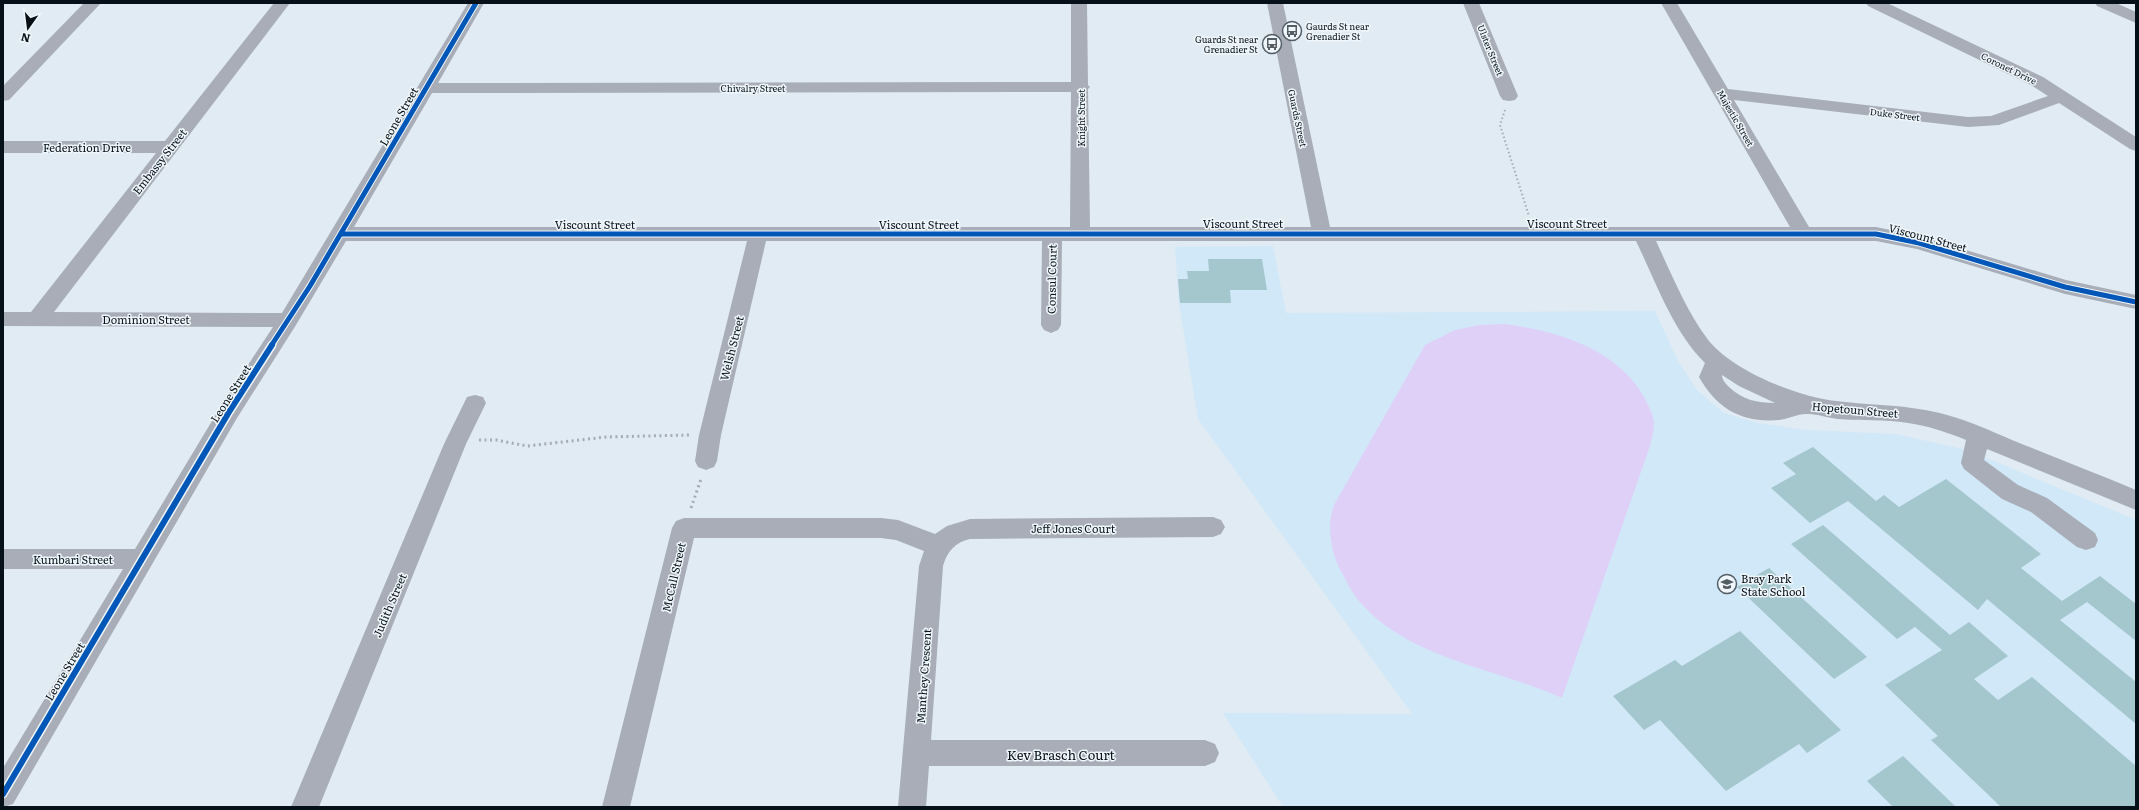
<svg xmlns="http://www.w3.org/2000/svg" width="2139" height="810" font-family="Literata,serif">
  <style>
    .built { fill: #d1e8f8 }
    .green { fill: #dfd0f8 }
    .building { fill: #a4c6cd }
    .lines { fill: none; stroke-linecap: round; stroke-linejoin: round }
    .path-far1 { stroke: #a5abb4; stroke-width: 2; stroke-dasharray: 1.5 2.5; stroke-linecap: butt }
    .path { stroke: #a5abb4; stroke-width: 3; stroke-dasharray: 2 3.5; stroke-linecap: butt }
    .minor { fill: #a8adb8; fill-rule: evenodd }
    .cycleway-far1-casing { stroke: #f0f7fc; stroke-width: 7 }
    .cycleway-casing { stroke: #f0f7fc; stroke-width: 9 }
    .cycleway-far1 { stroke: #0057b8; stroke-width: 5 }
    .cycleway { stroke: #0057b8; stroke-width: 6 }
    .labels { text-anchor: middle; dominant-baseline: central; stroke-width: 3; stroke-linejoin: round; paint-order: stroke }
    .far-poi-label { font-size: 9px; fill: #051018; stroke: #f0f7fc; text-anchor: start }
    .far-street-label { font-size: 9px; fill: #051018; stroke: #f0f7fc }
    .street-label { font-size: 11px; fill: #051018; stroke: #f0f7fc }
    .poi-label { font-size: 11px; fill: #051018; stroke: #f0f7fc; text-anchor: start }
    .near-street-label { font-size: 13px; fill: #051018; stroke: #f0f7fc }
  </style>
  <rect width="100%" height="100%" fill="#e0ebf3"/>
  <!-- built -->
  <path class="built" d="M1273 246 1286 313 1655 311 1678 361 1697 390 1724 413 1758 423 1805 430 1896 434 1967 450 2136 520V807H1283L1223 713 1412 714 1198 419 1179 304 1175 247Z"/>
  <!-- green -->
  <path class="green" d="M1505 324C1557 331 1619 349 1645 399 1649 407 1654 416 1654 425 1654 432 1651 440 1650 446L1562 698C1496 668 1408 659 1359 601 1352 593 1347 582 1342 573 1331 553 1326 526 1334 505L1425 345 1455 330 1479 325Z"/>
  <!-- building -->
  <g class="building">
    <path d="M1208 259H1262L1267 290H1230L1231 303H1180L1178 279H1188L1187 271H1209Z"/>
    <path d="M1813 447 1876 501 1884 495 1899 507 1946 479 2041 554 2021 568 2062 601 2100 576 2136 604V641L2087 602 2060 620 2136 682V724L1987 599 1978 610 1848 501 1810 523 1771 488 1796 474 1783 463Z"/>
    <path d="M1823 525 1950 635 1969 622 2008 656 1974 679 1998 700 2032 677 2136 766V807H2001L1931 740 1938 736 1885 685 1942 650 1915 627 1897 639 1791 544Z"/>
    <path d="M1769 568 1867 657 1834 679 1737 587Z"/>
    <path d="M1740 631 1841 730 1807 753 1799 744 1726 791 1660 720 1644 730 1613 696 1675 660 1682 666Z"/>
    <path d="M1903 756 1956 807H1893L1867 781Z"/>
  </g>
  <g class="lines">
    <!-- path-far1 -->
    <path class="path-far1" d="M1505 110 1500 125 1529 216"/>
    <!-- path -->
    <g class="path">
      <path d="M479 440H496L527 446 606 437 689 435"/>
      <path d="M691 508 701 479"/>
    </g>
    <!-- minor -->
    <g class="minor">
      <path d="M84 3H101L9 100 3 101V86Z"/>
      <path d="M274 3H290L54 312 282 313 468 3H484L438 83 1071 82V3H1087L1088 85 1090 87 1088 89 1090 227H1311L1267 3H1283L1330 227H1790L1661 3H1677L1728 89 1968 117 1991 116 2048 96 2031 85 1868 6 1866 3H1887L2043 77 2136 137V151L2130 149 2059 103 1999 125 1968 127 1734 100 1809 227H1876L1919 236 2066 280 2136 295V309L2065 294 1917 249 1876 241H1656C1671 273 1685 308 1706 337 1729 370 1798 397 1836 401 1875 406 1908 404 1947 415 1970 421 1991 431 2012 440 2054 457 2095 473 2136 490V510L1987 449 1984 460 2018 485 2047 498 2095 533 2098 540 2095 547 2086 550 2077 547 2031 512 2002 499 1964 469 1961 463 1966 440C1947 432 1928 426 1908 423 1885 419 1861 421 1838 419 1828 418 1818 414 1808 414 1799 413 1788 419 1779 420 1742 423 1717 409 1699 377L1705 363C1672 330 1656 282 1636 241H1062L1061 325 1058 330 1051 333 1044 330 1041 325 1042 241H766L721 435 717 461 714 467 706 470 698 467 695 461 699 435 747 241H346L296 325 237 418 13 804 3 807V768L123 569H3V549H135L221 406 273 327 3 326V312H31L156 153H3V141H165ZM1071 92 1070 227H354L432 93ZM1722 375 1739 386 1775 403C1757 403 1743 400 1729 387 1726 384 1722 380 1722 375Z"/>
      <path d="M1463 3H1479L1518 96 1515 100 1509 101 1503 100 1500 96Z"/>
      <path d="M2095 3H2116L2136 12V23L2097 6Z"/>
      <path d="M475 395 483 397 486 403 466 444 319 807H291L444 444 467 397Z"/>
      <path d="M1213 517 1221 520 1225 527 1221 534 1213 537 970 539C955 542 947 552 943 566L931 740H1205L1215 744 1219 753 1215 762 1205 766H929L926 807H898L919 566 924 551 896 540 881 538H694L630 807H602L672 528 676 521 684 518H881L898 520 935 534 947 526 970 519Z"/>
    </g>
    <!-- cycleway-far1 casing -->
    <g class="cycleway-far1-casing">
      <g id="cycleway-far1">
        <path d="M341 234H1876L1919 243 2065 287 2136 302"/>
        <path d="M271 346 310 286 476 3"/>
      </g>
    </g>
    <!-- cycleway casing -->
    <g class="cycleway-casing">
      <path id="cycleway" d="M3 794 229 412 272 345"/>
    </g>
    <!-- cycleway-far1 -->
    <use href="#cycleway-far1" class="cycleway-far1"/>
    <!-- cycleway -->
    <use href="#cycleway" class="cycleway"/>
  </g>
  <!-- icons -->
  <defs>
    <g id="bus-ring" transform="scale(1)"><circle r="9.5" fill="#f0f7fc" stroke="#525d65" stroke-width="1.5"/><path d="M-5-6H5V4H4V6H2V4H-2V6H-4V4H-5ZM-3.5-4V0h7V-4ZM-3.5 1.2v1.5H-2V1.2ZM2 1.2v1.5H3.5V1.2Z" fill="#525d65"/></g>
    <g id="school-ring" transform="scale(1)"><circle r="9.5" fill="#f0f7fc" stroke="#525d65" stroke-width="1.5"/><path d="M0-5L7-2L0 1L-7-2ZM-4 1L0 2.5L4 1V4Q0 6-4 4Z" fill="#525d65"/></g>
  </defs>
  <g fill-rule="evenodd">
    <use href="#bus-ring" x="1292" y="31"/>
    <use href="#bus-ring" x="1272" y="44"/>
    <use href="#school-ring" x="1727" y="584"/>
  </g>
  <g class="labels">
    <!-- far-poi labels -->
    <g class="far-poi-label">
      <text x="1306" y="26">Gaurds St near<tspan x="1306" dy="10">Grenadier St</tspan></text>
      <text x="1258" y="39" text-anchor="end">Guards St near<tspan x="1258" dy="10">Grenadier St</tspan></text>
    </g>
    <!-- far-street labels -->
    <g class="far-street-label">
      <text transform="translate(1491 50) rotate(68)">Ulster Street</text>
      <text transform="translate(2009 68) rotate(26)">Coronet Drive</text>
      <text x="753" y="88">Chivalry Street</text>
      <text transform="translate(1895 114) rotate(7)">Duke Street</text>
      <text transform="translate(1081 118) rotate(-90)">Knight Street</text>
      <text transform="translate(1298 118) rotate(78)">Guards Street</text>
      <text transform="translate(1736 118) rotate(60)">Majestic Street</text>
    </g>
    <!-- street labels -->
    <g class="street-label">
      <text transform="translate(398 116) rotate(-60)">Leone Street</text>
      <text x="87" y="147">Federation Drive</text>
      <text transform="translate(159 161) rotate(-52)">Embassy Street</text>
      <text x="1243" y="223">Viscount Street</text>
      <text x="1567" y="223">Viscount Street</text>
      <text x="595" y="224">Viscount Street</text>
      <text x="919" y="224">Viscount Street</text>
      <text transform="translate(1928 237) rotate(15)">Viscount Street</text>
      <text transform="translate(1051 279) rotate(-89)">Consul Court</text>
      <text x="146" y="319">Dominion Street</text>
      <text transform="translate(731 348) rotate(-76)">Welsh Street</text>
      <text transform="translate(230 393) rotate(-58)">Leone Street</text>
      <text transform="translate(1855 409) rotate(5)">Hopetoun Street</text>
      <text x="1073" y="528">Jeff Jones Court</text>
      <text x="73" y="559">Kumbari Street</text>
      <text transform="translate(673 577) rotate(-77)">McCall Street</text>
      <text transform="translate(389 605) rotate(-67)">Judith Street</text>
      <text transform="translate(64 671) rotate(-59)">Leone Street</text>
      <text transform="translate(923 676) rotate(-86)">Manthey Crescent</text>
    </g>
    <!-- poi labels -->
    <g class="poi-label">
      <text x="1741" y="578">Bray Park<tspan x="1741" dy="13">State School</tspan></text>
    </g>
    <!-- near-street labels -->
    <g class="near-street-label">
      <text x="1061" y="754">Kev Brasch Court</text>
    </g>
  </g>
  <!-- border -->
  <rect width="2139" height="810" fill="none" stroke="#051018" stroke-width="8"/>
  <!-- north arrow -->
  <g transform="translate(28 28) rotate(194)" stroke="#f0f7fc" stroke-width="3" paint-order="stroke">
  <path d="M0-3L7 15L0 10L-7 15Z" fill="#051018"/>
  <text y="-6" font-size="11" font-weight="bold" text-anchor="middle" fill="#051018">N</text>
  </g>
</svg>
